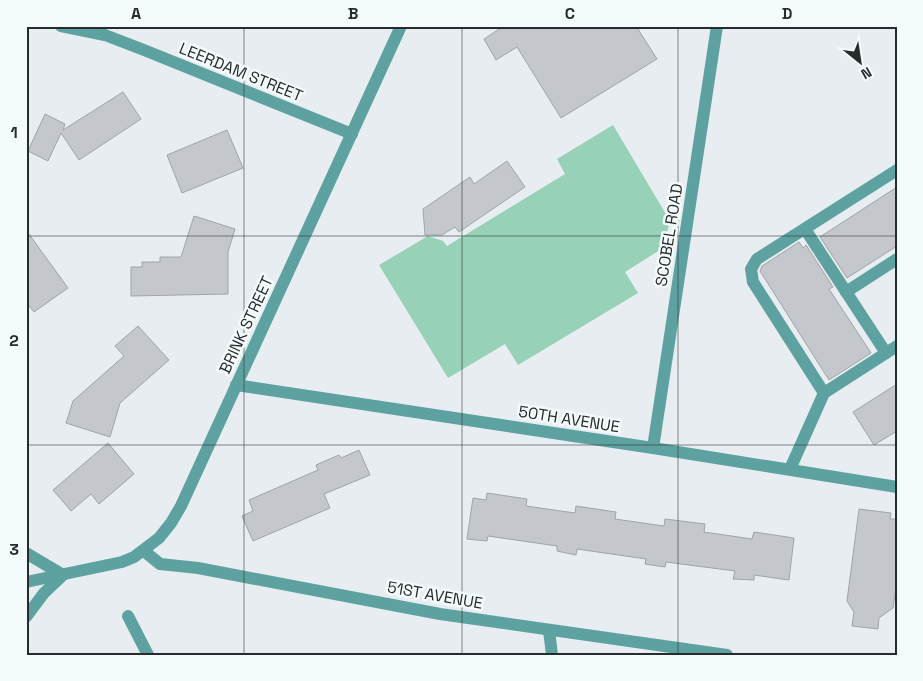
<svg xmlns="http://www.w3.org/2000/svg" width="923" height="681" font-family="'Space Grotesk',sans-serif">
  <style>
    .green { fill: #97d1b7 }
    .building { fill: #c4c8cc; stroke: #a0a4a8 }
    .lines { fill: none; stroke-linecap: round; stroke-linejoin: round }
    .service { stroke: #5da2a0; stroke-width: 12 }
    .minor { stroke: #5da2a0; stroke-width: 12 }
    .grid { fill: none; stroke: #282b2c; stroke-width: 1; stroke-opacity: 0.55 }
    .labels { text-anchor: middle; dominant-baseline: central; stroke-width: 5; stroke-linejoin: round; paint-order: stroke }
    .street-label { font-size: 16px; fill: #282b2c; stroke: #f4fbfd }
    .neatline { fill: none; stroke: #282b2c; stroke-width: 2 }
    .grid-label { font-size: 16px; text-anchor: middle; font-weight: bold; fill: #282b2c }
  </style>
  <rect width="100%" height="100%" fill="#e7edf0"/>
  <!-- green -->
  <path class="green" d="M613 125 670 221 663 248 625 272 638 293 518 365 505 344 448 378 379 265 428 236 443 241 447 246 565 174 557 159Z"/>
  <!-- building -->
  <g class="building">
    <path d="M504 26H636L657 59 561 118 517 47 496 60 484 39Z"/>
    <path d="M123 92 141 119 79 160 61 133 48 161 28 151 45 114 65 124 63 130Z"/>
    <path d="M227 130 243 168 182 193 167 155Z"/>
    <path d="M507 161 525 187 459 232 455 227 442 235H425L423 209 470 177 474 184Z"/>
    <path d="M897 187V246L847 278 820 237Z"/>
    <path d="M194 216 235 229 228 252V294L131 296V267H142V262H160V257H181Z"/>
    <path d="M26 230 68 288 34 312 26 302Z"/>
    <path d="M799 242 803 248 806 245 833 287 829 289 871 353 829 380 760 271 762 266Z"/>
    <path d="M138 326 169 360 120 403 110 437 66 423 73 401 124 356 115 346Z"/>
    <path d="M897 384V431L874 445 853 412Z"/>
    <path d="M108 443 134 474 99 504 91 494 71 511 53 490Z"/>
    <path d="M359 450 370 475 324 494 330 508 253 541 242 516 253 511 249 500 318 470 316 465 339 455 341 458Z"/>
    <path d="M487 493 527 499 526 506 575 513 576 506 616 512 615 519 664 526 665 519 705 524 704 532 752 539 754 532 794 538 789 580 754 575V580L733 579 735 571 666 562 665 567 645 564 646 559 577 549 576 555 557 551V546L488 536 487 541 467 539 473 498 486 500Z"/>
    <path d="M859 509 891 513 890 519H897V581L893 608 879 618 878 629 852 626 854 612 847 601Z"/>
  </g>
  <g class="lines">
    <!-- service -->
    <g class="service">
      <path d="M805 229 886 353"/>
      <path d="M846 292 897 259"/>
      <path d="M824 393 753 282 751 269 757 259 897 170"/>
      <path d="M790 469 824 393 897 346"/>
      <path d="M128 616 148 655"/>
      <path d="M549 630 552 655"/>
    </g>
    <!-- minor -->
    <g class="minor">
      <path d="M61 26 105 35 144 50 352 134"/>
      <path d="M236 385 653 448 897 487"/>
      <path d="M653 448 717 26"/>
      <path d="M144 551 160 564 198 568 440 614 727 655"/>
      <path d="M26 553 63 575 44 593 26 617"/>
      <path d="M26 582 122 562 134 557 159 538 171 523 181 506 401 26"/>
    </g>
  </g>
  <!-- grid -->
  <path class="grid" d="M244 26V655M462 26V655M678 26V655M26 236H897M26 445H897"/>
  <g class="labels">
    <!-- street labels -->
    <g class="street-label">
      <text transform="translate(241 72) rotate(22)">LEERDAM STREET</text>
      <text transform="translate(669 235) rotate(-81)">SCOBEL ROAD</text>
      <text transform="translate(246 325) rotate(-65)">BRINK STREET</text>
      <text transform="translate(569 419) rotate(9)">50TH AVENUE</text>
      <text transform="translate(435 595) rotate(10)">51ST AVENUE</text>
    </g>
  </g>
  <!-- border -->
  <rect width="923" height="681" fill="none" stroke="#f4fbfd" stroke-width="55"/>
  <!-- north arrow -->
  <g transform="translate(860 62) rotate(150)" stroke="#f4fbfd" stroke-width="4" paint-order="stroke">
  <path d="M0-4L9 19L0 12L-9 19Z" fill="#282b2c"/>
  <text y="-8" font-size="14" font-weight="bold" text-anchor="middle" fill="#282b2c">N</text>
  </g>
  <rect x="28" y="28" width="868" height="626" class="neatline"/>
  <g class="grid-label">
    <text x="136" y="19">A</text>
    <text x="353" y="19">B</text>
    <text x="570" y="19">C</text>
    <text x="787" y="19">D</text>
    <text x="14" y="138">1</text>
    <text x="14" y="346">2</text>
    <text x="14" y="555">3</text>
  </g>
</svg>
